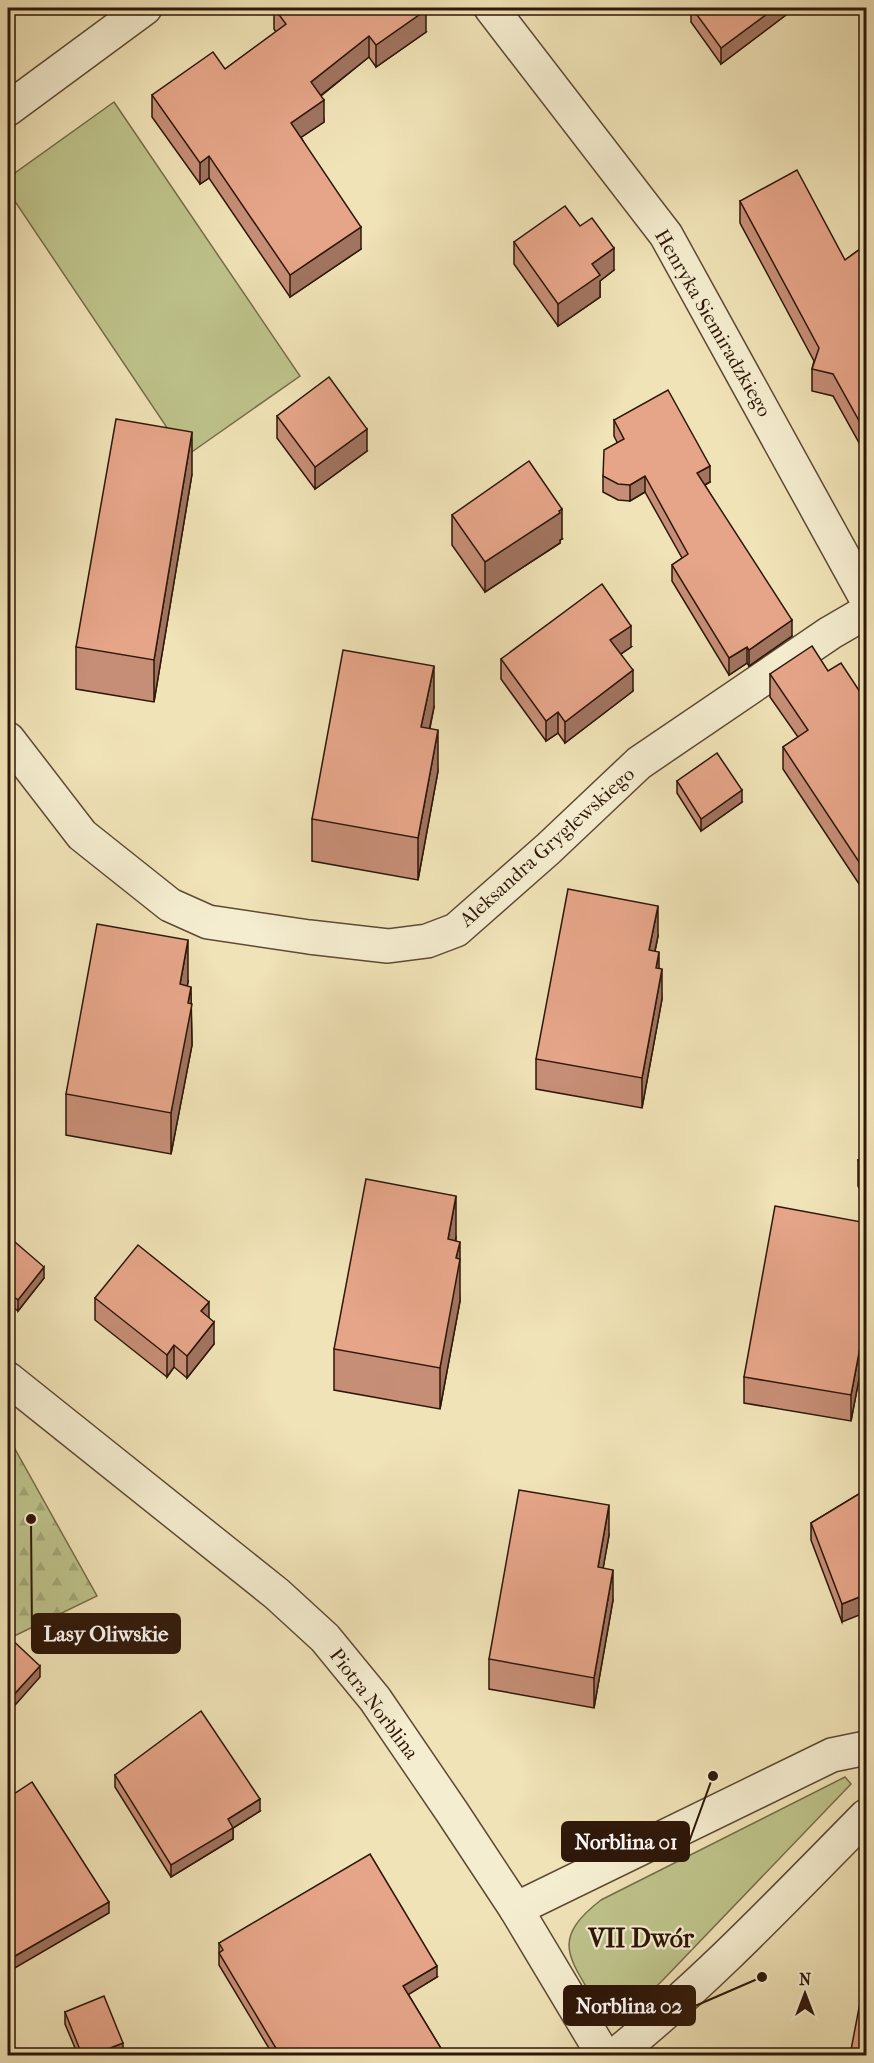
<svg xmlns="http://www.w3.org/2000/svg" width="874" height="2063" font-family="'IM FELL French Canon',serif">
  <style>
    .grass { fill: #bec38b; stroke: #766d4a; stroke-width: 1.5 }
    .forest { fill: url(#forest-firs); stroke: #766d4a; stroke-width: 1.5 }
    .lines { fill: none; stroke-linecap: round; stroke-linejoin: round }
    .minor-casing { stroke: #5e4a34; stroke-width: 36 }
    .minor { stroke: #f5edd0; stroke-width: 33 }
    .wall { fill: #c68e76; stroke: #2e1709; stroke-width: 1.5 }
    .shaded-wall { fill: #a17460; stroke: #2e1709; stroke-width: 1.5 }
    .building { fill: #e6a589; stroke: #2e1709; stroke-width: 1.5 }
    .labels { text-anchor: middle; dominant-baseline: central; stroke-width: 4.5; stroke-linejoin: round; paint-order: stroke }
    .street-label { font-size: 20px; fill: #2e1709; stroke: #f5edd0 }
    .district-label { font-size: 26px; font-weight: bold; fill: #2e1709; stroke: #f5edd0 }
    .leader { fill: none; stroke: #2e1709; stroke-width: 2 }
    .callout-dot { fill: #2e1709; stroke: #f5edd0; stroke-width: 2 }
    .callout { fill: #2e1709; stroke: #2e1709; stroke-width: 2 }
    .callout-label { font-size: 21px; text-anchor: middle; font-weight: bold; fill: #fff }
  </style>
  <defs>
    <pattern id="forest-firs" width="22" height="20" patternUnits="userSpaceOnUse" patternTransform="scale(1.5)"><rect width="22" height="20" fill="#bec38b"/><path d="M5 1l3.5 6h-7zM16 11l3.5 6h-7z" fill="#a4a777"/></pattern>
  </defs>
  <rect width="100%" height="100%" fill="#f0e3b7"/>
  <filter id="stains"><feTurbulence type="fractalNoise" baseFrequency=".00333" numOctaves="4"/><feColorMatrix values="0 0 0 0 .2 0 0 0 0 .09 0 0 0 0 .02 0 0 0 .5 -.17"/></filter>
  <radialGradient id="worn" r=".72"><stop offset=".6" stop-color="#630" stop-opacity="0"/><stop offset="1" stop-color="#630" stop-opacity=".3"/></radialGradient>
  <!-- grass -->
  <g class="grass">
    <path d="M114 102 300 376 186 456 8 191V178Z"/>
    <path d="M845 1777 851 1784 661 1982C635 2005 634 2010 597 2005 570 1958 549 1940 601 1900Z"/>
  </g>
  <!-- forest -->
  <path class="forest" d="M8 1439 11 1442 97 1596 8 1639Z"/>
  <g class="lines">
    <!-- minor casing -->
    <g class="minor-casing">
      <g id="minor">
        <path d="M491 8 666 235 866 598"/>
        <path d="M8 109 145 8"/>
        <path d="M8 739 82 835 170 905 208 922 309 937 388 946 427 941 456 930 548 849 639 763 830 633 866 612"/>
        <path d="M8 1379 277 1594 325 1638 375 1699 452 1812 516 1909 604 2056"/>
        <path d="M516 1909 832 1755 866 1748"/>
        <path d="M614 2056C705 1983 785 1898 866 1816"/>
      </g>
    </g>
    <!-- minor -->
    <use href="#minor" class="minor"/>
  </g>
  <!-- wall -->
  <g class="wall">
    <path d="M274 8 426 32 376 67 369 57 321 96 324 122 301 137 361 249 290 297 209 178 200 184 152 117V95L225 69 276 32 274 29Z"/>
    <path d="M691 8H794V9L721 64 691 22Z"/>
    <path d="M740 201 845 260 867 244V457L833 396 812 391V369L814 361 740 223Z"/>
    <path d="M514 242 614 270 600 281V297L558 326 514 264Z"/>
    <path d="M277 416 367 451 315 489 277 438Z"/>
    <path d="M614 420 710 482 705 485 792 636 749 666 747 663 729 675 672 581V565L682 558 645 492 630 501 618 500 603 492V476L617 442 614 436Z"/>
    <path d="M192 474 154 702 76 689V647Z"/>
    <path d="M452 515 562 539 560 540V543L485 592 452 545Z"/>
    <path d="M631 647 621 654 633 691 565 743 558 733 546 741 501 679V659Z"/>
    <path d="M828 671 862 695 867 696V896L783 769V747L798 737 770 697V674Z"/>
    <path d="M434 707 430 728 438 771 418 880 312 861V819Z"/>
    <path d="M677 781 742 802 701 831 677 793Z"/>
    <path d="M658 936 655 951 659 969 662 999 642 1108 536 1089V1059Z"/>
    <path d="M188 982 187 986 191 1004 192 1045 171 1154 66 1135V1094Z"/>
    <path d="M867 1155V1200L858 1186V1160Z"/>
    <path d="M867 1223V1337L851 1421 744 1403V1377Z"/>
    <path d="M8 1236 44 1278 18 1311 8 1303Z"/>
    <path d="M456 1237V1241L460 1301 440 1409 334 1390V1349Z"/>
    <path d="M95 1298 209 1318 214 1344 187 1378 174 1367 167 1377 95 1320Z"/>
    <path d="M867 1489 842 1622 811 1540V1523Z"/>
    <path d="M609 1535 603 1568 613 1600 594 1708 489 1689V1659Z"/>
    <path d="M115 1775 260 1811 233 1828V1839L171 1877 115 1787Z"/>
    <path d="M219 1943 437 1977 408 1994 445 2055H273L219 1965Z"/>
    <path d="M65 2012 123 2054 121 2055H78L65 2024Z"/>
  </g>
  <!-- shaded-wall -->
  <g class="shaded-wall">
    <path d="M775 8H794V9L721 64V48Z"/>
    <path d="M426 10V32L376 67V45Z"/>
    <path d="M369 36V57L311 103V82Z"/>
    <path d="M324 100V122L291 144V123Z"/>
    <path d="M209 156V178L200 184V163Z"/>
    <path d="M361 227V249L290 297V275Z"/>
    <path d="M614 248V270L600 281V297L558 326V304L592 264Z"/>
    <path d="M14 302V335L8 340V307Z"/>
    <path d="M367 429V451L315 489V467Z"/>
    <path d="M192 432V474L154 702V660Z"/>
    <path d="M710 466V482L697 489V473Z"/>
    <path d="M645 476V492L630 501V485Z"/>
    <path d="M562 509V539L560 540V543L485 592V562Z"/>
    <path d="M792 620V636L749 666V650Z"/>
    <path d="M631 626V647L610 661V640Z"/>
    <path d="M747 647V663L729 675V658Z"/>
    <path d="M434 666V707L421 768V727Z"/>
    <path d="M633 670V691L565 743V722Z"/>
    <path d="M558 712V733L546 741V721Z"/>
    <path d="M438 730V771L418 880V838Z"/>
    <path d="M742 790V802L701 831V819Z"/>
    <path d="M658 906V936L649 980V950Z"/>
    <path d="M188 940V982L180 1025V984Z"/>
    <path d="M659 952V982L656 968Z"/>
    <path d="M662 969V999L642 1108V1078Z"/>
    <path d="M191 987 192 1045 171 1154V1113L188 1003Z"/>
    <path d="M456 1196V1237L448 1281V1239Z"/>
    <path d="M460 1242V1301L440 1409V1368L456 1258Z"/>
    <path d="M44 1267V1278L18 1311V1300Z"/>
    <path d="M209 1302V1324L201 1311Z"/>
    <path d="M867 1311V1337L851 1421V1395Z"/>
    <path d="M214 1322V1344L187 1378V1356Z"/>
    <path d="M174 1345V1367L167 1377V1355Z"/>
    <path d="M609 1505V1535L598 1597V1567Z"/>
    <path d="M613 1570V1600L594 1708V1678Z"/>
    <path d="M867 1594V1612L842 1622V1604Z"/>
    <path d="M40 1666V1677L8 1713V1701Z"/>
    <path d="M260 1799V1811L233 1828V1839L171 1877V1865L228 1819Z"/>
    <path d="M109 1902V1913L8 1972V1960Z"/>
    <path d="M437 1966V1977L403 1998V1986Z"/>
    <path d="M123 2043V2054L121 2055H92Z"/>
  </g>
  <!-- building -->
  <g class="building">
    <path d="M274 8H424L426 10 376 45 369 36 311 82 324 100 291 123 361 227 290 275 209 156 200 163 152 95 213 52 225 69 286 24Z"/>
    <path d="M692 8H775L721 48Z"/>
    <path d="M797 170 845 260 867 244V435L833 374 812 369 819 348 740 201Z"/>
    <path d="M565 206 580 226 592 218 614 248 592 264 600 275 558 304 514 242Z"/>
    <path d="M8 294 14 302 8 307Z"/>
    <path d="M329 377 367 429 315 467 277 416Z"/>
    <path d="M668 390 710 466 697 473 792 620 749 650 747 647 729 658 672 565 688 554 645 476 630 485 618 484 603 476 604 450 624 439 614 420Z"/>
    <path d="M116 419 192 432 154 660 76 647Z"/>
    <path d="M529 461 562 509 559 511 560 513 485 562 452 515Z"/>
    <path d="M602 584 631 626 610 640 633 670 565 722 558 712 546 721 501 659Z"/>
    <path d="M812 646 828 671 841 663 862 695 865 694 867 696V874L783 747 808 730 770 674Z"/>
    <path d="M343 650 434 666 421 727 438 730 418 838 312 819Z"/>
    <path d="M717 753 742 790 701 819 677 781Z"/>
    <path d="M568 889 658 906 649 950 659 952 656 968 662 969 642 1078 536 1059Z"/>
    <path d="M97 924 188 940 180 984 191 987 188 1003 192 1004 171 1113 66 1094Z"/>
    <path d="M867 1155V1174L858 1160Z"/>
    <path d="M366 1179 456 1196 448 1239 460 1242 456 1258 460 1259 440 1368 334 1349Z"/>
    <path d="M775 1206 867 1223V1311L851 1395 744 1377Z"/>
    <path d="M8 1236 44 1267 18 1300 8 1292Z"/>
    <path d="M138 1245 209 1302 201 1311 214 1322 187 1356 174 1345 167 1355 95 1298Z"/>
    <path d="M867 1489V1594L842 1604 811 1523Z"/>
    <path d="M519 1490 609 1505 598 1567 613 1570 594 1678 489 1659Z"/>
    <path d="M8 1636 40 1666 8 1701Z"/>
    <path d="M201 1711 260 1799 228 1819 233 1828 171 1865 115 1775Z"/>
    <path d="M32 1782 109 1902 8 1960V1798Z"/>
    <path d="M370 1854 437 1966 403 1986 445 2055H280L219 1953 223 1950 219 1943Z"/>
    <path d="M867 1966V2055H850Z"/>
    <path d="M104 1996 123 2043 92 2055H82L65 2012Z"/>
  </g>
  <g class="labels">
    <!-- street labels -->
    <g class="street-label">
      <text transform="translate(713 323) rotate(60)">Henryka Siemiradzkiego</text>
      <text transform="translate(547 847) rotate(-42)">Aleksandra Gryglewskiego</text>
      <text transform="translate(374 1704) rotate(53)">Piotra Norblina</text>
    </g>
    <!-- district labels -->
    <g class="district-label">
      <text x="641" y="1938">VII Dwór</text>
    </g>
  </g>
  <!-- callouts -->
  <path class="leader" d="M31 1519L32 1634M713 1776L689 1842M762 1977L695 2006"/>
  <g class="callout-dot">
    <circle cx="31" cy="1519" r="6"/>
    <circle cx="713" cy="1776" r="6"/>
    <circle cx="762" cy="1977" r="6"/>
  </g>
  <g class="callout">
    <rect x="32" y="1614" width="148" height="39" rx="6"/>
    <rect x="562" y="1822" width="127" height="39" rx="6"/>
    <rect x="564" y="1986" width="131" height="39" rx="6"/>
  </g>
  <g class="callout-label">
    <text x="106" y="1641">Lasy Oliwskie</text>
    <text x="626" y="1849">Norblina 01</text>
    <text x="629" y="2013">Norblina 02</text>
  </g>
  <!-- margin -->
  <rect width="874" height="2063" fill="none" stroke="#f0e3b7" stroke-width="30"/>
  <rect x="9" y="9" width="856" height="2045" fill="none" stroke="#2e1709" stroke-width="3"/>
  <rect x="15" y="15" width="844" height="2033" fill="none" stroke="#2e1709" stroke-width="1.5"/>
  <!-- north arrow -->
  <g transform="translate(805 1994)" stroke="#f5edd0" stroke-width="4.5" paint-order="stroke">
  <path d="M0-4.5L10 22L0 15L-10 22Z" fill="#2e1709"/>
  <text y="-9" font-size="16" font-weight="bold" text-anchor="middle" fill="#2e1709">N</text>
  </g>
  <rect width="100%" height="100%" filter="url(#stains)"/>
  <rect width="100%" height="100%" fill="url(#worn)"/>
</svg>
